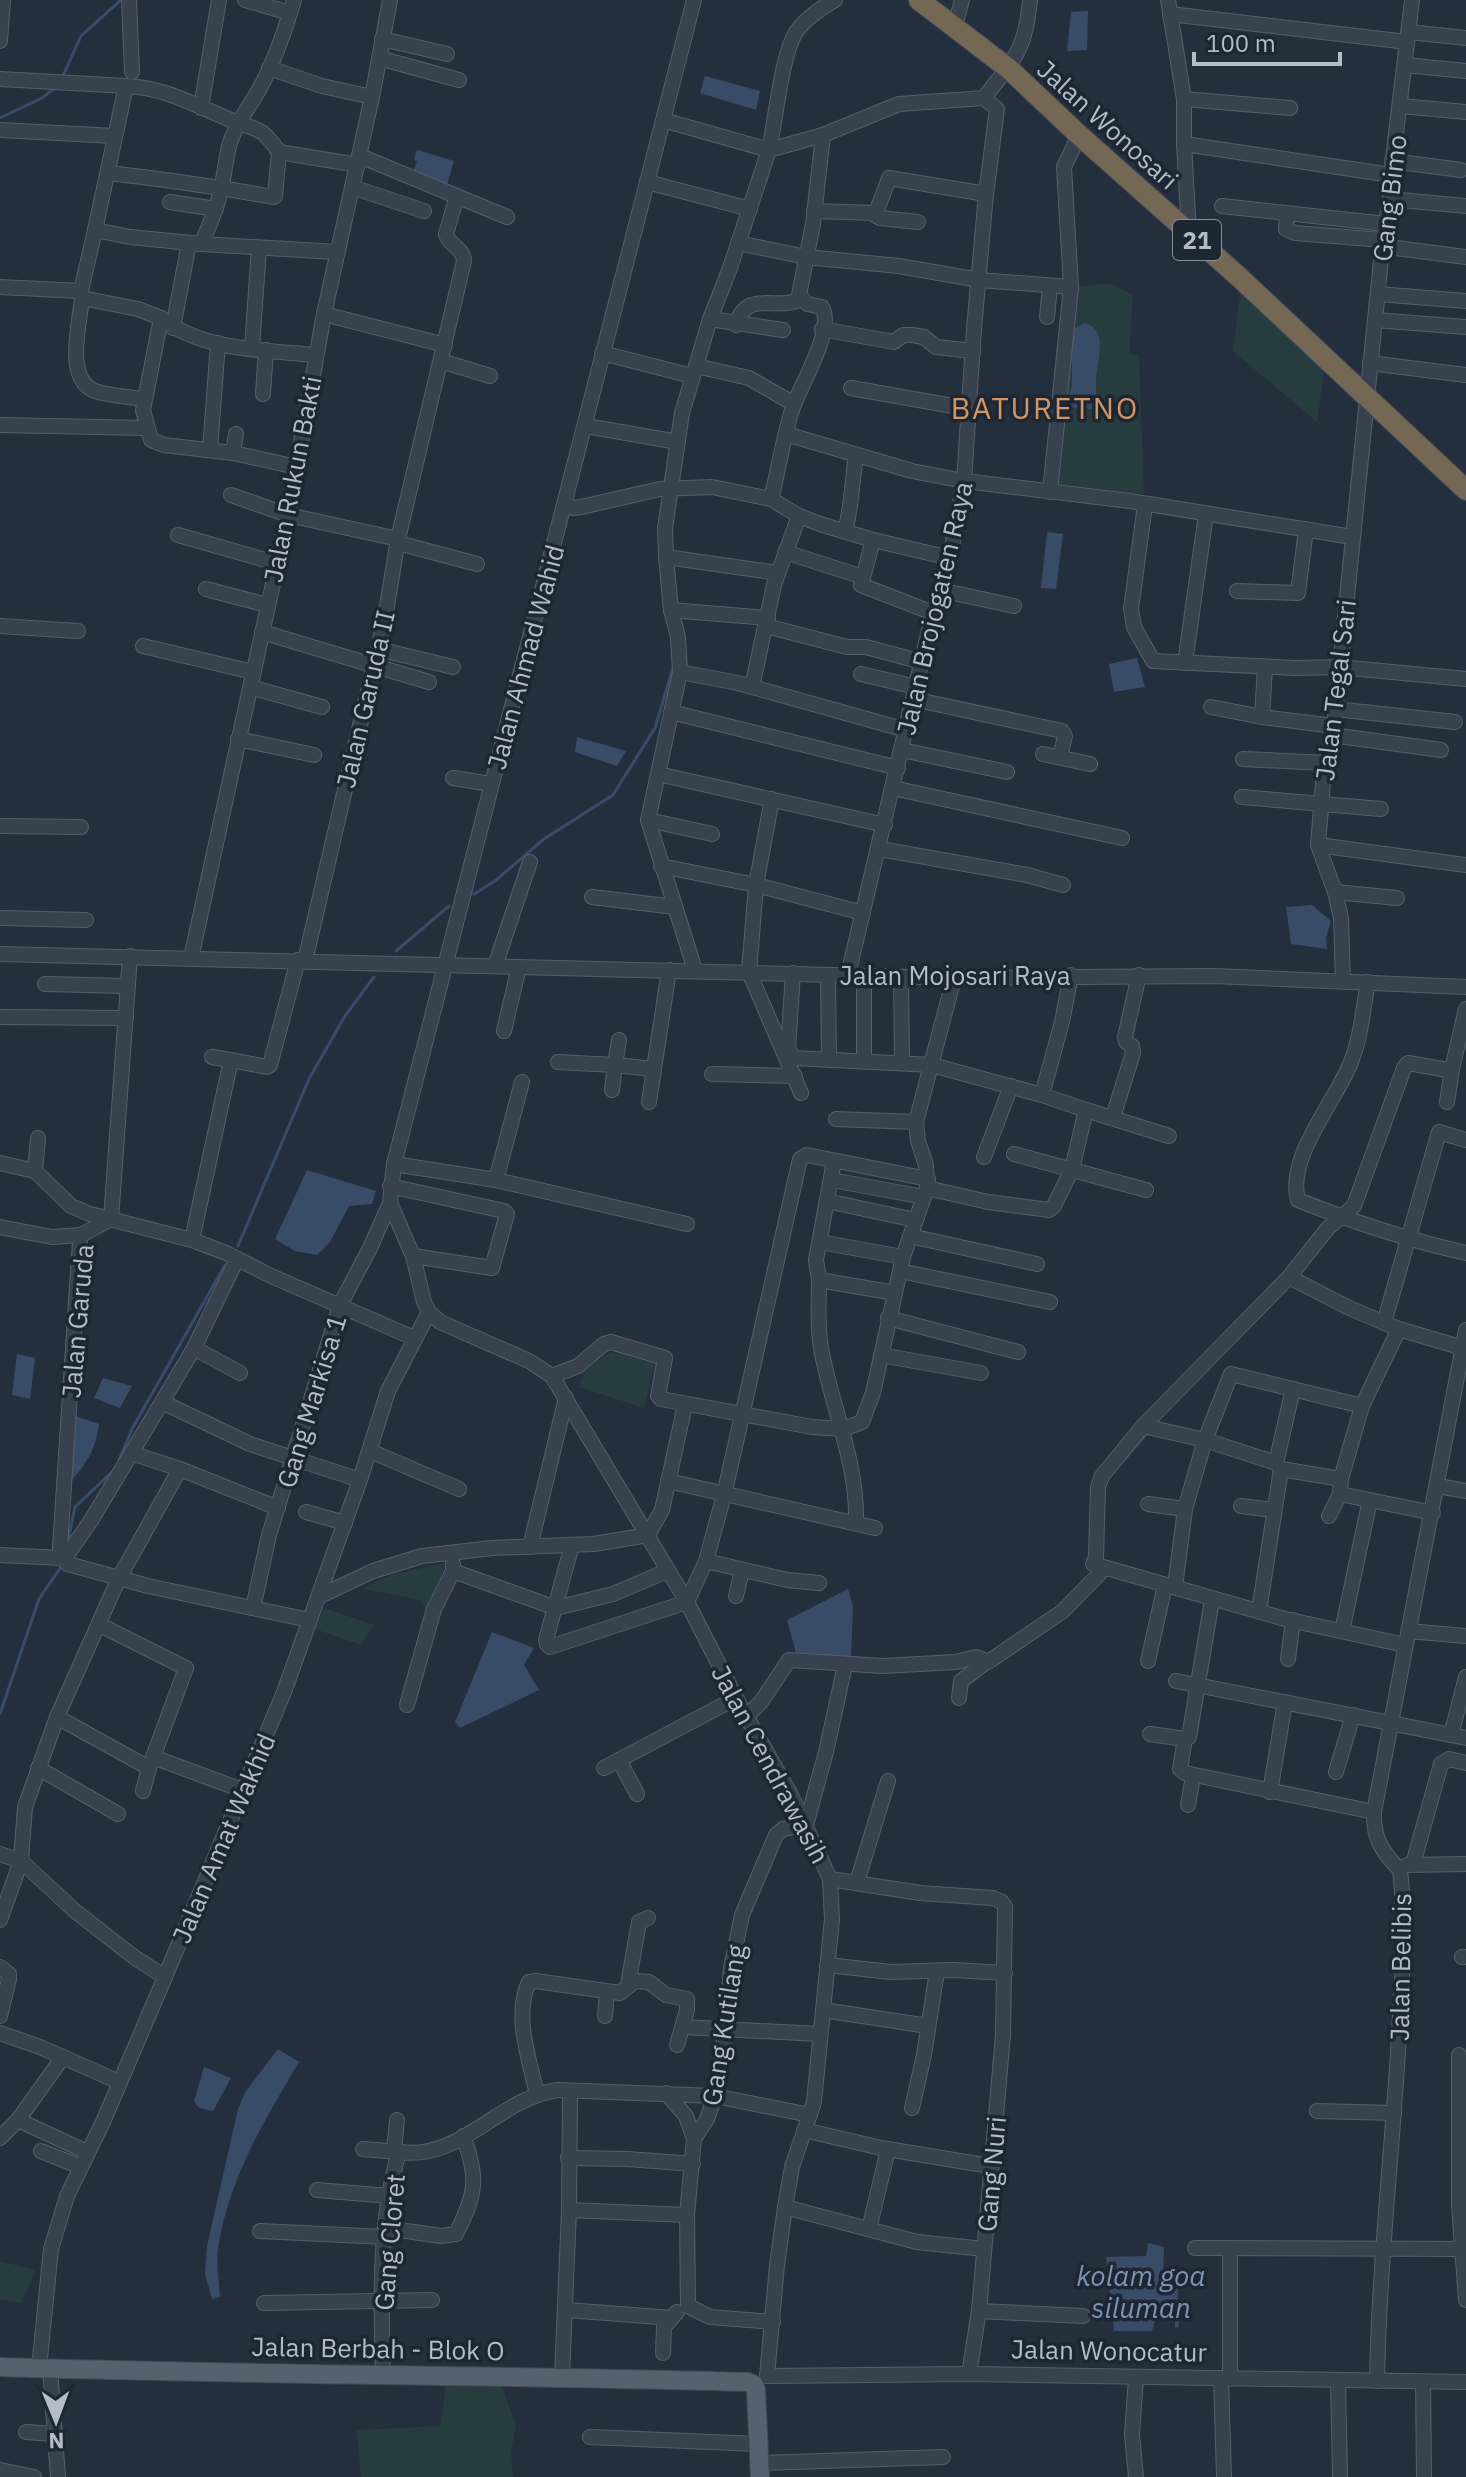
<svg xmlns="http://www.w3.org/2000/svg" width="1466" height="2477" font-family="'IBM Plex Sans',sans-serif">
  <style>
    .green { fill: #263c3f }
    .water { fill: #394c67 }
    .lines { fill: none; stroke-linecap: round; stroke-linejoin: round }
    .stream { stroke: #394c67; stroke-width: 3 }
    .minor-casing { stroke: #565f6c; stroke-width: 16 }
    .major-casing { stroke: #414a57; stroke-width: 20 }
    .highway-casing { stroke: #434c59; stroke-width: 22 }
    .minor { stroke: #38414e; stroke-width: 14 }
    .major { stroke: #56606e; stroke-width: 18 }
    .highway { stroke: #746855; stroke-width: 20 }
    .labels { text-anchor: middle; dominant-baseline: central; stroke-width: 7; stroke-linejoin: round; paint-order: stroke }
    .shield { fill: #1d2633; stroke: #878f9c; stroke-width: 2 }
    .shield-label { font-size: 24px; font-weight: bold; fill: #b4bcc9 }
    .street-label { font-size: 26px; fill: #b4bcc9; stroke: #1d2633 }
    .water-label { font-size: 28px; font-style: italic; fill: #7c92b1; stroke: #1d2633 }
    .quarter-label { font-size: 30px; letter-spacing: 2px; fill: #d59563; stroke: #1d2633 }
  </style>
  <rect width="100%" height="100%" fill="#242f3e"/>
  <!-- green -->
  <g class="green">
    <path d="M1242 280 1325 365 1317 422 1233 351Z"/>
    <path d="M1101 284H1111L1133 295 1129 354 1139 355 1144 494 1053 484 1075 288Z"/>
    <path d="M611 1352 655 1363 644 1408 579 1387 585 1370Z"/>
    <path d="M447 1562 428 1608 421 1604 420 1600 364 1589C387 1572 419 1570 447 1562Z"/>
    <path d="M324 1608 374 1625 361 1645 315 1629Z"/>
    <path d="M0 2261 35 2270 22 2303 0 2299Z"/>
    <path d="M446 2386H502L516 2426 511 2452 513 2477H361L357 2430 440 2426Z"/>
  </g>
  <!-- water -->
  <g class="water">
    <path d="M1088 11 1087 50 1067 51 1071 12Z"/>
    <path d="M705 76 760 91 756 110 700 93Z"/>
    <path d="M417 150 454 161 447 185 413 171 417 162 414 159Z"/>
    <path d="M1085 323C1110 331 1096 361 1096 381 1095 389 1098 399 1099 407L1090 409 1069 407 1067 403 1072 385V329Z"/>
    <path d="M1047 532 1063 534 1056 589 1041 588Z"/>
    <path d="M1137 658 1145 687 1114 692 1109 664Z"/>
    <path d="M577 737 626 751 617 766 575 752Z"/>
    <path d="M1312 905 1331 921 1326 937 1327 949 1291 944 1286 907Z"/>
    <path d="M307 1170 376 1191 372 1204 349 1206 330 1242 317 1255 295 1251 275 1239Z"/>
    <path d="M17 1354 35 1358 30 1399 12 1395Z"/>
    <path d="M103 1378 132 1386 120 1408 94 1398Z"/>
    <path d="M75 1416 99 1424C96 1449 86 1465 69 1483Z"/>
    <path d="M848 1589 853 1606 851 1659 796 1653 787 1620Z"/>
    <path d="M492 1632 534 1648 524 1665 539 1690 460 1728 455 1722Z"/>
    <path d="M278 2049 299 2062C264 2121 229 2178 218 2248 216 2263 219 2281 220 2297L212 2299 205 2274 207 2246 238 2109 246 2091Z"/>
    <path d="M204 2067 231 2078 213 2111 199 2108 194 2101Z"/>
    <path d="M1148 2243 1164 2247 1163 2272H1177L1179 2327 1175 2328V2317H1156L1152 2331H1114L1106 2257 1146 2256Z"/>
  </g>
  <g class="lines">
    <!-- stream -->
    <g class="stream">
      <path d="M62 78 81 36 121 0"/>
      <path d="M0 118 42 98 56 87"/>
      <path d="M474 894 495 881 544 839 613 795 655 728 673 668"/>
      <path d="M396 951 449 906"/>
      <path d="M238 1246 309 1079 345 1016 374 977"/>
      <path d="M119 1460 132 1429 225 1265"/>
      <path d="M1116 1469 1148 1432"/>
      <path d="M68 1541 75 1507 114 1470"/>
      <path d="M0 1714 39 1599 63 1564"/>
    </g>
    <!-- minor casing -->
    <g class="minor-casing">
      <g id="minor">
        <path d="M129 0 132 72"/>
        <path d="M245 0 290 13 294 0"/>
        <path d="M694 0 394 1164 390 1203 413 1256 424 1302 429 1312 440 1322 529 1361 552 1376 687 1602 736 1698 791 1795 830 1879 832 1919 814 2102 792 2167 785 2207 777 2265 767 2376 969 2374 1466 2382"/>
        <path d="M835 0C821 8 805 19 796 32 781 57 776 119 769 150L823 135 899 104 984 98C1014 58 1025 53 1030 0"/>
        <path d="M1168 0 1184 99V144L1189 234"/>
        <path d="M1170 14 1407 42"/>
        <path d="M955 26 962 0"/>
        <path d="M1409 32 1466 38"/>
        <path d="M382 39 447 54"/>
        <path d="M0 41 3 0"/>
        <path d="M379 58 459 80"/>
        <path d="M1405 65 1466 71"/>
        <path d="M269 68 322 86 372 97"/>
        <path d="M0 79 126 86"/>
        <path d="M1184 99 1290 108"/>
        <path d="M1401 106 1466 112"/>
        <path d="M201 108 219 0"/>
        <path d="M663 120 769 150 730 268 710 319 783 330"/>
        <path d="M0 130 115 136"/>
        <path d="M1184 144 1391 175"/>
        <path d="M279 152 358 165"/>
        <path d="M360 156 507 217"/>
        <path d="M1392 161 1461 170"/>
        <path d="M108 173C163 179 218 187 273 197L275 196 279 152C274 145 269 138 263 133 254 127 243 125 233 121 199 107 164 87 126 86L95 230 130 237 201 244C210 225 218 206 222 185 225 171 226 156 230 143 236 123 250 106 260 88 273 64 282 39 290 13"/>
        <path d="M647 182 750 209"/>
        <path d="M352 187 424 211"/>
        <path d="M1390 199 1466 206"/>
        <path d="M170 202 216 209"/>
        <path d="M1222 206 1386 224"/>
        <path d="M814 211 876 213 889 178 986 194"/>
        <path d="M873 214 880 218 918 222"/>
        <path d="M1287 214 1286 229 1295 233 1383 240 1396 248 1466 257"/>
        <path d="M95 230 81 291 82 298 138 309 161 318"/>
        <path d="M738 243 806 257 899 266 979 280 1071 287"/>
        <path d="M201 244 337 252"/>
        <path d="M0 287 81 291"/>
        <path d="M1378 294 1466 301"/>
        <path d="M82 298C80 322 64 380 95 391 110 396 129 397 144 399"/>
        <path d="M324 314 445 345"/>
        <path d="M1047 317 1050 286"/>
        <path d="M1375 320 1466 327"/>
        <path d="M736 325C746 288 779 312 800 299"/>
        <path d="M173 328 189 243"/>
        <path d="M822 329 894 342 903 335H912L924 337 936 347 973 351"/>
        <path d="M252 348 259 248"/>
        <path d="M602 353 688 375"/>
        <path d="M441 361 490 376"/>
        <path d="M1370 363 1466 375"/>
        <path d="M696 366 749 378 794 404"/>
        <path d="M851 388 970 409"/>
        <path d="M263 394 266 350"/>
        <path d="M0 425 146 428"/>
        <path d="M586 426 678 442"/>
        <path d="M786 434 912 471 964 481 1130 501 1352 537"/>
        <path d="M210 450 218 343"/>
        <path d="M233 453 236 434"/>
        <path d="M297 467 233 453 164 445 151 440 143 410 161 318C203 351 264 350 316 355"/>
        <path d="M1050 492 1071 287 1064 167 1079 135"/>
        <path d="M231 495 288 515 398 539"/>
        <path d="M771 499C779 468 783 437 793 407 801 384 835 330 822 307L807 304 799 295 813 224 823 135"/>
        <path d="M565 505 573 508 581 507 660 489 712 487 771 499 799 516 820 524 873 540 950 558"/>
        <path d="M1145 505 1131 609 1134 627 1153 661 1295 668 1340 667 1466 679"/>
        <path d="M845 531C852 506 852 481 856 455"/>
        <path d="M178 535 276 563"/>
        <path d="M873 540 861 585 933 613"/>
        <path d="M398 543 477 564"/>
        <path d="M785 552 863 577"/>
        <path d="M666 557 778 573"/>
        <path d="M206 589 267 605"/>
        <path d="M940 590 1014 606"/>
        <path d="M1237 591 1298 593 1306 529"/>
        <path d="M671 610 768 618"/>
        <path d="M0 626 78 631"/>
        <path d="M766 626 847 647H866L922 662"/>
        <path d="M262 632 429 682"/>
        <path d="M143 646 253 672"/>
        <path d="M378 649 453 667"/>
        <path d="M1185 663 1206 514"/>
        <path d="M680 672 738 683 906 730"/>
        <path d="M861 674 916 687"/>
        <path d="M250 687 322 707"/>
        <path d="M752 687 774 585 799 516"/>
        <path d="M913 699 1062 731 1065 736 1060 757"/>
        <path d="M1211 707 1262 717 1334 726"/>
        <path d="M1335 709 1455 722"/>
        <path d="M671 712 898 768"/>
        <path d="M1262 717 1265 667"/>
        <path d="M1332 735 1441 750"/>
        <path d="M238 739 314 755"/>
        <path d="M902 750 1007 772"/>
        <path d="M1043 754 1090 764"/>
        <path d="M1243 759 1327 763"/>
        <path d="M658 774 885 825"/>
        <path d="M453 778 491 784"/>
        <path d="M893 788 1122 838"/>
        <path d="M1242 797 1381 809"/>
        <path d="M648 820 712 834"/>
        <path d="M0 826 81 827"/>
        <path d="M1318 845 1466 865"/>
        <path d="M880 849 1027 875 1063 885"/>
        <path d="M661 866 756 885 772 799"/>
        <path d="M1335 892 1397 898"/>
        <path d="M592 897 675 907"/>
        <path d="M0 918 86 920"/>
        <path d="M0 954 954 978 1214 976 1466 987"/>
        <path d="M191 958 288 515 324 314 372 97 390 0"/>
        <path d="M305 961 385 618 398 539 464 261C464 248 449 246 446 234L457 196"/>
        <path d="M495 966 530 862"/>
        <path d="M695 970 648 820 680 672 678 637 671 610 666 557 665 528 682 413 710 319"/>
        <path d="M793 973 788 1049 794 1058 932 1065 1042 1095 1086 1110 1072 1169 1054 1206 1049 1210 988 1202 927 1188"/>
        <path d="M828 975 829 1060"/>
        <path d="M848 975 933 613 950 558 964 481 974 329 986 194 997 109 984 98"/>
        <path d="M864 976V1061"/>
        <path d="M901 977 902 1063"/>
        <path d="M1343 981 1341 918 1335 892 1318 845 1323 783 1334 726 1383 240 1390 199 1391 175 1412 0"/>
        <path d="M1368 982C1363 1009 1361 1037 1351 1062 1336 1101 1286 1157 1298 1200 1353 1222 1408 1240 1466 1253"/>
        <path d="M45 984 128 986"/>
        <path d="M0 1017 126 1018"/>
        <path d="M504 1031 519 967"/>
        <path d="M619 1040 615 1065 654 1069"/>
        <path d="M212 1057 231 1060"/>
        <path d="M558 1062 615 1065 612 1090"/>
        <path d="M712 1074 795 1076"/>
        <path d="M801 1093 749 972 756 885 863 913"/>
        <path d="M1042 1095 1062 1022 1071 975"/>
        <path d="M649 1102 669 970"/>
        <path d="M1447 1102 1452 1069"/>
        <path d="M1086 1110 1169 1136"/>
        <path d="M1113 1117 1133 1053 1132 1046 1126 1042 1125 1037 1139 975"/>
        <path d="M836 1119 916 1122"/>
        <path d="M1014 1154 1146 1190"/>
        <path d="M984 1157 1011 1086"/>
        <path d="M834 1161 816 1260 819 1280 895 1293"/>
        <path d="M0 1163 35 1171 71 1206 90 1214 192 1240 226 1253 271 1276 414 1338"/>
        <path d="M394 1164 496 1180 687 1224"/>
        <path d="M35 1171 38 1138"/>
        <path d="M496 1180 522 1082"/>
        <path d="M832 1180 924 1197"/>
        <path d="M390 1186 504 1211 507 1214 492 1268 413 1256"/>
        <path d="M827 1201 915 1220"/>
        <path d="M0 1227 52 1237 81 1235"/>
        <path d="M910 1236 1037 1264"/>
        <path d="M192 1240 231 1060 267 1067 270 1065 298 960"/>
        <path d="M820 1242 903 1257"/>
        <path d="M900 1271 1050 1302"/>
        <path d="M1289 1277 1347 1307 1399 1329 1463 1348"/>
        <path d="M819 1280C819 1302 817 1326 821 1348 831 1406 858 1462 856 1523"/>
        <path d="M888 1318 1018 1352"/>
        <path d="M1384 1323 1439 1132 1466 1140"/>
        <path d="M194 1348 240 1373"/>
        <path d="M881 1355 981 1373"/>
        <path d="M552 1376 578 1366 604 1344 611 1342 665 1358 658 1396 661 1399 812 1427 843 1429 862 1422 873 1393 903 1257 927 1188 926 1165 918 1141 916 1122 954 978"/>
        <path d="M162 1402 194 1348 237 1259"/>
        <path d="M1143 1426 1205 1440 1276 1463 1281 1469 1341 1479"/>
        <path d="M370 1451 459 1489"/>
        <path d="M131 1453 180 1469 278 1508"/>
        <path d="M1276 1463 1293 1389"/>
        <path d="M668 1481 875 1528"/>
        <path d="M1438 1486 1466 1491"/>
        <path d="M1340 1494 1433 1513"/>
        <path d="M1148 1504 1185 1509"/>
        <path d="M1241 1506 1273 1510"/>
        <path d="M306 1512 345 1523"/>
        <path d="M1329 1516 1340 1494 1341 1479 1362 1406"/>
        <path d="M572 1545 546 1640 547 1644 550 1647 687 1602 706 1561 724 1495 800 1159 807 1155 928 1179"/>
        <path d="M530 1547 566 1398"/>
        <path d="M0 1555 62 1558 68 1564 148 1586 309 1620"/>
        <path d="M62 1558 60 1547 80 1241 81 1235 111 1219 130 956"/>
        <path d="M706 1561 787 1580 819 1583"/>
        <path d="M68 1564 67 1555 90 1522 162 1402 250 1444 360 1480"/>
        <path d="M453 1571 556 1608 613 1594 667 1571"/>
        <path d="M1175 1587 1185 1509 1205 1440 1231 1374 1362 1406 1399 1329"/>
        <path d="M320 1596 373 1571 422 1556 492 1548 594 1544 648 1535 662 1510 685 1405"/>
        <path d="M736 1596 742 1570"/>
        <path d="M253 1608 269 1535 340 1305 370 1248 390 1203"/>
        <path d="M1259 1611 1281 1469"/>
        <path d="M1342 1631 1370 1500"/>
        <path d="M1408 1631 1466 1636"/>
        <path d="M1405 1645 1285 1619 1093 1564 1096 1557 1098 1487 1102 1476 1143 1426 1289 1277 1328 1228 1354 1206 1404 1068 1408 1063 1448 1070 1452 1069 1466 1009"/>
        <path d="M1288 1659 1293 1620"/>
        <path d="M1148 1661 1165 1585"/>
        <path d="M1176 1681 1466 1738"/>
        <path d="M959 1698 961 1681 985 1663"/>
        <path d="M407 1705 434 1609 453 1571V1564"/>
        <path d="M747 1716 761 1702 789 1660 883 1666 956 1662 976 1657 988 1662 1063 1611 1105 1568"/>
        <path d="M57 1717 149 1768 186 1668 100 1625"/>
        <path d="M1150 1734 1185 1739 1189 1737 1212 1600"/>
        <path d="M1451 1735 1466 1677"/>
        <path d="M1185 1739 1180 1769 1185 1773 1374 1812"/>
        <path d="M153 1757 242 1790"/>
        <path d="M619 1760 637 1794"/>
        <path d="M38 1768 118 1814"/>
        <path d="M604 1768 736 1698"/>
        <path d="M1336 1772 1353 1715"/>
        <path d="M143 1791 149 1768"/>
        <path d="M1270 1792 1285 1702"/>
        <path d="M1188 1805 1193 1776"/>
        <path d="M0 1854 21 1861 75 1911 134 1957 165 1977"/>
        <path d="M1413 1864 1441 1764 1449 1759 1466 1763"/>
        <path d="M1407 1865 1466 1864"/>
        <path d="M830 1879 920 1893 993 1898 1002 1902 1005 1907 1003 2035 979 2311 969 2374"/>
        <path d="M857 1882 888 1781"/>
        <path d="M0 1920 21 1861 25 1807 57 1717 119 1578 180 1469"/>
        <path d="M1462 1957H1466"/>
        <path d="M827 1965 891 1972 953 1970 1005 1973"/>
        <path d="M0 1967 9 1974V1979L0 2016"/>
        <path d="M628 1985 639 1922 648 1918"/>
        <path d="M823 2010 928 2026"/>
        <path d="M605 2016 607 1992"/>
        <path d="M683 2027 820 2034"/>
        <path d="M0 2033 40 2047 119 2082"/>
        <path d="M1459 2055V2205L1466 2300"/>
        <path d="M666 2093 686 2116 694 2139"/>
        <path d="M537 2095C530 2061 513 2016 529 1982L536 1981 620 1993 635 1981 649 1982 666 1995 687 1999V2010L677 2045"/>
        <path d="M912 2108 924 2055 937 1971"/>
        <path d="M1317 2111 1394 2113"/>
        <path d="M18 2120 87 2152"/>
        <path d="M804 2130 881 2148 990 2166"/>
        <path d="M0 2138 18 2120 63 2057"/>
        <path d="M363 2149 399 2152"/>
        <path d="M41 2151 81 2167"/>
        <path d="M394 2151 397 2120"/>
        <path d="M568 2158 628 2159 693 2164"/>
        <path d="M317 2190 389 2196"/>
        <path d="M785 2207 917 2242 984 2249"/>
        <path d="M569 2210 687 2215"/>
        <path d="M386 2228 441 2236 456 2234C476 2194 479 2178 463 2136"/>
        <path d="M869 2229 888 2150"/>
        <path d="M260 2231 385 2237"/>
        <path d="M1195 2248 1461 2249"/>
        <path d="M264 2303 432 2300"/>
        <path d="M567 2310 672 2318"/>
        <path d="M979 2311 1083 2316"/>
        <path d="M773 2322 710 2317 688 2306 687 2215 694 2139 707 2119 715 2096 726 2028 731 1968 742 1915 776 1835 783 1829 806 1825 826 1752 845 1665"/>
        <path d="M663 2353 664 2327 677 2312"/>
        <path d="M39 2368 51 2249 67 2196 103 2122 165 1977 284 1692 360 1480 388 1391 429 1312"/>
        <path d="M50 2368 58 2477"/>
        <path d="M383 2376C381 2303 378 2223 399 2152 462 2161 498 2098 558 2090L715 2096 810 2115"/>
        <path d="M562 2377 569 2210 570 2091"/>
        <path d="M1136 2378 1132 2434 1136 2477"/>
        <path d="M1221 2378 1224 2477"/>
        <path d="M1230 2379V2248"/>
        <path d="M1338 2380 1340 2477"/>
        <path d="M1377 2381C1379 2271 1391 2162 1398 2052 1401 1991 1407 1930 1400 1870 1382 1852 1373 1838 1374 1812L1466 1330"/>
        <path d="M1423 2382 1424 2477"/>
        <path d="M26 2432 54 2434"/>
        <path d="M590 2437 759 2444"/>
        <path d="M760 2463 943 2457"/>
        <path d="M0 2470 34 2477"/>
      </g>
    </g>
    <!-- major casing -->
    <g class="major-casing">
      <g id="major">
        <path d="M0 2367C249 2375 499 2375 748 2382L754 2385"/>
        <path d="M754 2385 756 2390 760 2477"/>
      </g>
    </g>
    <!-- highway casing -->
    <g class="highway-casing">
      <path id="highway" d="M919 0 1009 69 1079 135 1239 277 1466 490"/>
    </g>
    <!-- minor -->
    <use href="#minor" class="minor"/>
    <!-- major -->
    <use href="#major" class="major"/>
    <!-- highway -->
    <use href="#highway" class="highway"/>
  </g>
  <g class="labels">
    <!-- shield labels -->
    <rect class="shield" x="1173" y="220" width="48" height="40" rx="6"/>
    <g class="shield-label">
      <text x="1197" y="240">21</text>
    </g>
    <!-- street labels -->
    <g class="street-label">
      <text transform="translate(1108 124) rotate(42)">Jalan Wonosari</text>
      <text transform="translate(1389 198) rotate(-83)">Gang Bimo</text>
      <text transform="translate(292 479) rotate(-79)">Jalan Rukun Bakti</text>
      <text transform="translate(934 608) rotate(-77)">Jalan Brojogaten Raya</text>
      <text transform="translate(525 657) rotate(-75)">Jalan Ahmad Wahid</text>
      <text transform="translate(1335 690) rotate(-83)">Jalan Tegal Sari</text>
      <text transform="translate(365 699) rotate(-77)">Jalan Garuda II</text>
      <text x="955" y="975">Jalan Mojosari Raya</text>
      <text transform="translate(77 1321) rotate(-85)">Jalan Garuda</text>
      <text transform="translate(311 1401) rotate(-73)">Gang Markisa 1</text>
      <text transform="translate(771 1764) rotate(62)">Jalan Cendrawasih</text>
      <text transform="translate(223 1838) rotate(-67)">Jalan Amat Wakhid</text>
      <text transform="translate(1400 1967) rotate(-89)">Jalan Belibis</text>
      <text transform="translate(723 2025) rotate(-81)">Gang Kutilang</text>
      <text transform="translate(991 2174) rotate(-85)">Gang Nuri</text>
      <text transform="translate(389 2242) rotate(-85)">Gang Cloret</text>
      <text transform="translate(378 2348) rotate(1)">Jalan Berbah - Blok O</text>
      <text transform="translate(1109 2350) rotate(1)">Jalan Wonocatur</text>
    </g>
    <!-- water labels -->
    <g class="water-label">
      <text x="1141" y="2275">kolam goa<tspan x="1141" dy="32">siluman</tspan></text>
    </g>
    <!-- quarter labels -->
    <g class="quarter-label">
      <text x="1045" y="407">BATURETNO</text>
    </g>
  </g>
  <!-- north arrow -->
  <g transform="translate(56 2421) rotate(179)" stroke="#1d2633" stroke-width="6" paint-order="stroke">
  <path d="M0-6L14 30L0 20L-14 30Z" fill="#b4bcc9"/>
  <text y="-12" font-size="22" font-weight="bold" text-anchor="middle" fill="#b4bcc9">N</text>
  </g>
  <!-- scale -->
  <path d="M1194 52v12h146v-12" fill="none" stroke="#b4bcc9" stroke-width="4"/>
  <text x="1206" y="52" font-size="24" fill="#b4bcc9" stroke="#1d2633" stroke-width="6" paint-order="stroke">100 m</text>
</svg>
